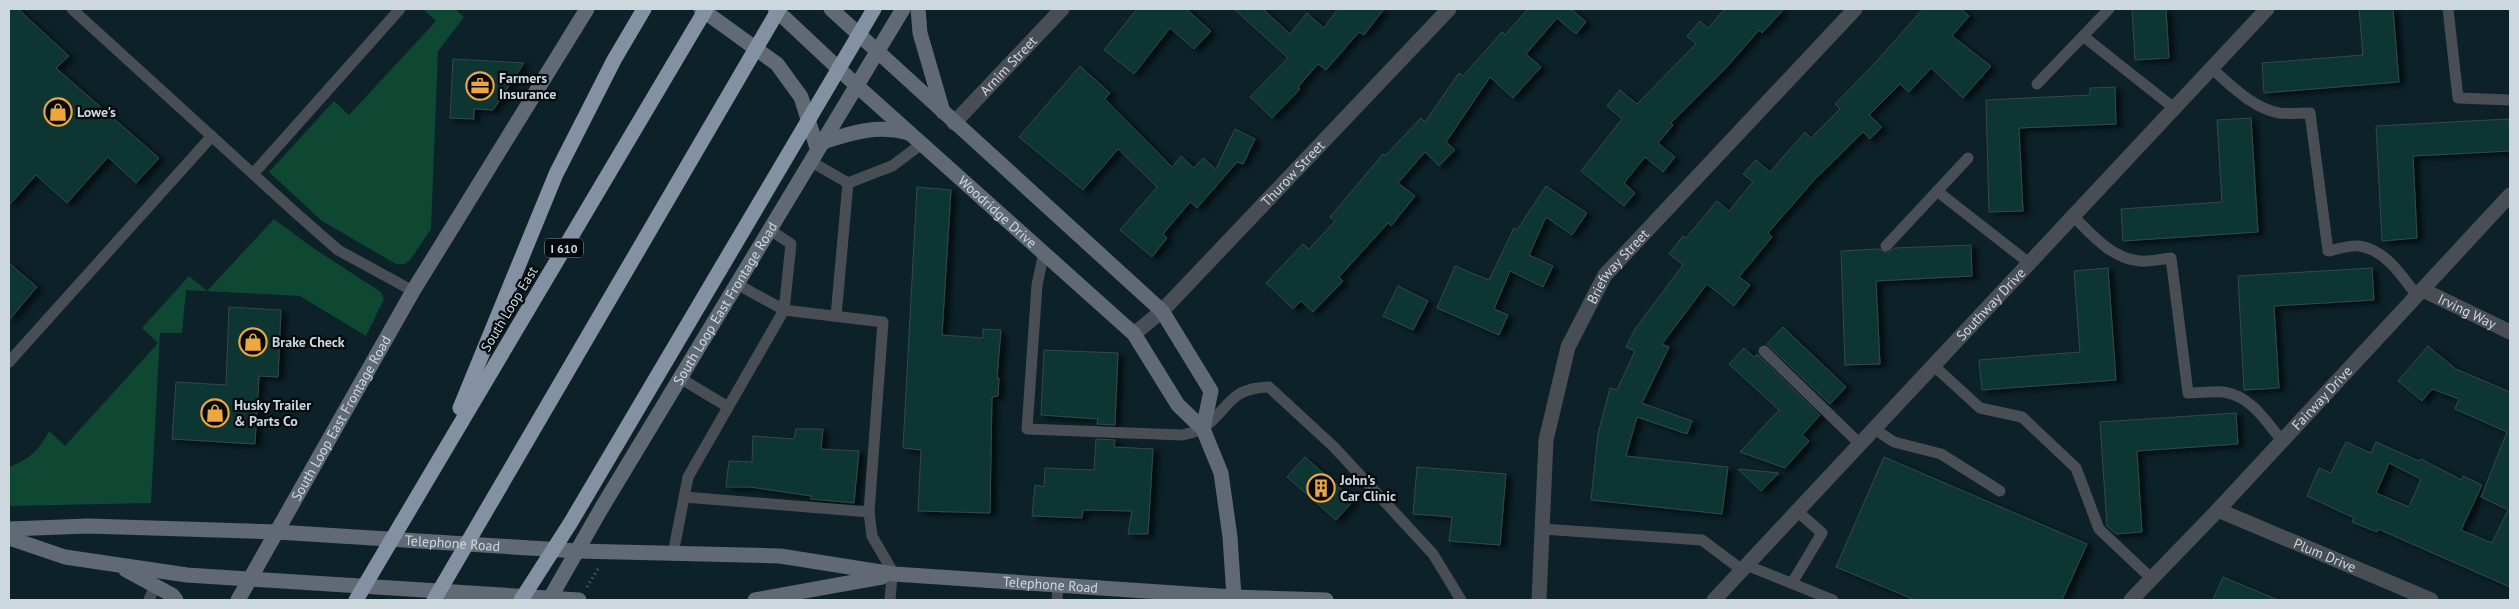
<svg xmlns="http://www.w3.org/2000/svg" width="2519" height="609" font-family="'PT Sans',sans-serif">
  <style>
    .green { fill: #0e4832 }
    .building { fill: #0d3433; stroke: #324a4a; fill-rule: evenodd; filter: url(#shadow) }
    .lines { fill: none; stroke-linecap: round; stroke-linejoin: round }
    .path { stroke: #586a70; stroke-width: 3; stroke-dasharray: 1 4; stroke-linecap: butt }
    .lane { stroke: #494e55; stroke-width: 11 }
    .street { stroke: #494e55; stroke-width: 15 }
    .secondary { stroke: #606974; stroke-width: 15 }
    .highway { stroke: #8391a2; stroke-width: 15 }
    .labels { text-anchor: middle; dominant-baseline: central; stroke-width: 4.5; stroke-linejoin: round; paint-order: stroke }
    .shield { fill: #03090c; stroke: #909a9e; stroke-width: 1 }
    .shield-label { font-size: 12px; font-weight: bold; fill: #ccd8dd }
    .street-label { font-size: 14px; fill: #ccd8dd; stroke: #03090c }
    .poi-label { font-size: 14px; font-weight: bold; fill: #ccd8dd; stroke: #03090c; text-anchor: start }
  </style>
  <defs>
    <filter id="shadow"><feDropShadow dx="5.5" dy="3" stdDeviation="2.5" flood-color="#0009"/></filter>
  </defs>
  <rect width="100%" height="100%" fill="#0c2128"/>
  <!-- green -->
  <g class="green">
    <path d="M423 9H455L464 17 438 51 431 229 410 260 405 264H396L322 221 269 172 334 101 349 115 436 21Z"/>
    <path d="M274 219 313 248 381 292 384 299 366 336 300 296 186 290 182 333H160L151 503 9 506V467C29 460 40 449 49 431L65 446 158 343 142 328 189 276 207 291Z"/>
  </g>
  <!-- building -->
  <g class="building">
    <path d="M9 9H18L69 56 56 68 159 158 136 183 108 157 67 203 36 175 9 205Z"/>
    <path d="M1137 9H1186L1211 31 1194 49 1170 28 1134 74 1104 50Z"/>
    <path d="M1234 9H1263L1290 34 1307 13 1324 28 1338 9H1384L1364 35 1359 32 1326 70 1318 64 1298 87 1300 89 1272 118 1250 97 1288 58Z"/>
    <path d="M1528 9H1571L1586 22 1576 34 1557 18 1526 54 1541 67 1513 98 1490 77 1446 142 1455 150 1439 166 1425 152 1398 183 1415 196 1391 226 1388 223 1339 277 1343 281 1313 312 1301 301 1293 309 1266 283 1303 244 1309 249 1335 221 1330 217 1383 154 1385 156 1421 118 1425 122 1459 73 1463 76 1502 32 1505 35Z"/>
    <path d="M1725 9H1784L1762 33 1759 30 1725 69 1671 123 1673 125 1658 143 1675 157 1663 172 1645 157 1624 183 1635 193 1624 206 1581 171 1622 119 1607 106 1620 90 1637 104 1696 44 1687 36 1700 21 1708 28Z"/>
    <path d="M1923 9H1961L1969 16 1952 36 1991 66 1963 98 1931 68 1909 92 1900 84 1869 115 1882 127 1870 139 1863 132 1814 180 1768 233 1772 237 1739 277 1750 285 1734 306 1707 284 1662 344 1669 347 1642 403 1692 421 1687 434 1637 417 1626 456 1728 467 1722 514 1591 500 1598 434 1610 388 1617 390 1635 351 1626 347 1635 329 1683 265 1669 254 1683 236 1686 238 1717 201 1729 211 1753 182 1743 174 1756 160 1770 172 1805 132 1811 138 1840 109 1835 104 1876 62Z"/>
    <path d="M2132 9H2166L2169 58 2135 60Z"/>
    <path d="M2359 9H2393L2399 82 2264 93 2262 63 2363 55Z"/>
    <path d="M453 59 524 63 493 110 474 109V119L450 118Z"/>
    <path d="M1080 66 1110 93 1105 99 1172 167 1181 156 1194 168 1203 158 1216 169 1235 129 1255 139 1243 164 1237 162 1197 208 1190 202 1163 234 1167 238 1152 257 1120 230 1157 187 1118 149 1083 190 1019 137Z"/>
    <path d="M2115 87 2116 124 2019 128 2023 211 1989 212 1986 100 2090 95V88Z"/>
    <path d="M2251 118 2258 232 2123 241 2121 209 2222 202 2217 120Z"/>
    <path d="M2509 119 2510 151 2413 156 2417 238 2382 241 2376 126Z"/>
    <path d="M1546 186 1587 213 1572 235 1546 217 1529 255 1553 266 1543 287 1510 271 1494 309 1508 315 1499 335 1437 308 1455 266 1489 280 1514 228 1517 230Z"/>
    <path d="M917 187 951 190 942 335 983 338V329L1001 330 997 378H999L998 396 992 397 990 513 918 511 921 450 903 448Z"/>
    <path d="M1971 245 1972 276 1876 281 1880 364 1845 365 1841 251 1879 249 1888 253 1894 248Z"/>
    <path d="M9 263 37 287 9 320Z"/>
    <path d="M2108 268 2116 380 1982 390 1979 360 2080 352 2074 271Z"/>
    <path d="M2372 268 2374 300 2274 306 2279 388 2244 390 2238 276Z"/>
    <path d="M1398 286 1428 301 1413 330 1383 316Z"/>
    <path d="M229 307 281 310 278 377 259 376 255 444 172 439 176 382 226 385Z"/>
    <path d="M1783 327 1846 387 1830 404 1767 344Z"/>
    <path d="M2428 346 2456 369 2510 392V587L2378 529 2377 532 2352 522 2354 518 2307 496 2319 468 2331 473 2346 442 2371 453 2376 442 2419 461 2421 459 2462 480 2463 476 2482 485 2461 530 2492 543 2508 510 2481 497 2507 432 2455 409 2459 399 2432 389 2422 401 2398 381ZM2389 463 2421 479 2409 507 2376 493Z"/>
    <path d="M1744 348 1754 357 1757 354 1820 415 1802 435 1809 441 1785 468 1740 452 1779 410 1729 364Z"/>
    <path d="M1044 350 1118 353 1115 425 1097 424 1098 419 1041 415Z"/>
    <path d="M2236 413 2238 444 2137 451 2142 532 2116 534 2107 526 2100 422Z"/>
    <path d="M796 429H823L821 449 859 451 854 503 811 499V496L750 487H726L729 461 752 462 753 436 794 439Z"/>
    <path d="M1096 439 1115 440 1114 447 1153 449 1148 534H1128L1132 511 1083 510 1082 518 1032 516 1035 485 1044 487 1045 468 1094 470Z"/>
    <path d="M1305 457 1354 500 1336 520 1287 477Z"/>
    <path d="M1884 457 2087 544 2062 600H1915L1836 567Z"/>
    <path d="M1417 467 1506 474 1500 545 1449 541 1452 517 1413 514Z"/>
    <path d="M1738 469 1779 473 1761 491Z"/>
    <path d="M2223 577 2278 600H2213Z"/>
  </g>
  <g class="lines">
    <!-- path -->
    <path class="path" d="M587 587 598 569"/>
    <!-- lane -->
    <g class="lane">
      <path d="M72 9 297 214 338 250 413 291"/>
      <path d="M2448 9 2458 98 2510 100"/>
      <path d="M2083 36 2174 108"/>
      <path d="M2211 68C2231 85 2252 108 2279 113 2289 114 2300 113 2310 113L2328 251C2338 249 2350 245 2359 246 2385 249 2403 277 2417 296"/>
      <path d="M2037 84 2109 9"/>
      <path d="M810 161 848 183 836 316"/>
      <path d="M253 174 400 9"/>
      <path d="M848 183 892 166 923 143"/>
      <path d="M1937 191 2029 263"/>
      <path d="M2073 216C2091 234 2112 259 2140 261 2150 262 2161 259 2171 258L2188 393C2199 393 2212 391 2223 392 2250 395 2267 422 2282 441"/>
      <path d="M1886 246 1968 158"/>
      <path d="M1044 252 1037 285 1027 429 1182 435C1189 433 1199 432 1205 427 1231 406 1230 388 1269 387L1334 447 1433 554 1461 600"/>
      <path d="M737 284 784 310 883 322 869 512 872 536 894 574"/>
      <path d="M1764 351 1860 444"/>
      <path d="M9 362 212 136"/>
      <path d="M1933 365 1980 408 2022 417 2076 468 2099 529 2152 579"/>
      <path d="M680 378 728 407"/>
      <path d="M1874 429 1894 442 1941 454 2000 491"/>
      <path d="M684 497 869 512"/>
      <path d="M1542 529 1702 540 1742 570"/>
      <path d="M673 554 688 477 784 310 791 244 769 229"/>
      <path d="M1746 565 1833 600"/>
      <path d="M1792 583 1822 533 1797 511"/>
      <path d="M149 600 155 586"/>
      <path d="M890 600 892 575"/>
      <path d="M1057 600 1058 585"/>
    </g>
    <!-- street -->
    <g class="street">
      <path id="s1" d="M954 123 1062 9"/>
      <path id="s2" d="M2423 290 2510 332"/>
      <path id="s3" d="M1134 334 1162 311 1449 9"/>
      <path id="s4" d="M2218 510 2431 600"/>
      <path id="s5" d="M1539 600 1546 440 1568 347 1605 275 1855 9"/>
      <path id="s6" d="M1714 600 2267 9"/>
      <path id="s7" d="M2131 600 2218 510 2510 195"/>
    </g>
    <!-- secondary -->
    <g class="secondary">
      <path d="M701 9 777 64 801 97 817 148"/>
      <path id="s8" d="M775 9 856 85 1134 334 1178 405 1203 429 1221 473 1230 537 1234 597"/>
      <path d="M831 9 1162 311 1211 391 1203 429"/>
      <path d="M918 9 920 33 943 112"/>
      <path d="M820 143C851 133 877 124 909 133"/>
      <path id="s9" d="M9 529 88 526 277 532 577 551 780 556 894 574 1234 597 1326 600"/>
      <path d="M9 538 65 557 187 575 579 600"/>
      <path d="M126 570 172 595 176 600"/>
      <path id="s10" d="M238 600 413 291 587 9"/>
      <path id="s11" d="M549 600 601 509 903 9"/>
      <path d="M755 600 882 577"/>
    </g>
    <!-- highway -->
    <g class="highway">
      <path d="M460 408 556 174 614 60 644 9"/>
      <path d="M356 600 706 9"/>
      <path d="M434 600 779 9"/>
      <path d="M521 600 571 522 874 9"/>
    </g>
  </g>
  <!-- icons -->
  <defs>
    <g id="office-ring" transform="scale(1.4375)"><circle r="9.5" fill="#03090c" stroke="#f0a63f" stroke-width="1.5"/><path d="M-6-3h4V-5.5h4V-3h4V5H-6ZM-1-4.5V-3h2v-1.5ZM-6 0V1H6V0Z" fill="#f0a63f"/></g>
    <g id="shop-ring" transform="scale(1.4375)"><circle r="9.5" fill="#03090c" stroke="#f0a63f" stroke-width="1.5"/><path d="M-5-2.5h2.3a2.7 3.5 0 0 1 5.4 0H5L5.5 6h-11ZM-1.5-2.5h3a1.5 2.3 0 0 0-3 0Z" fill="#f0a63f"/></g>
    <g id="building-ring" transform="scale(1.4375)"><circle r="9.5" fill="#03090c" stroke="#f0a63f" stroke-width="1.5"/><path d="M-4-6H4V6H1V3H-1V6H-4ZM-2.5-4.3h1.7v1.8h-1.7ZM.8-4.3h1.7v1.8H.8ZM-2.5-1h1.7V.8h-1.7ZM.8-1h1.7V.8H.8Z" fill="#f0a63f"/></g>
  </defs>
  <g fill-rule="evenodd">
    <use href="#office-ring" x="480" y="86"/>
    <use href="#shop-ring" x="58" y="112"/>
    <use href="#shop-ring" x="253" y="342"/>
    <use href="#shop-ring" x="215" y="413"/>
    <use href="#building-ring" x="1321" y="488"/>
  </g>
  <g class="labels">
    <!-- shield labels -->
    <rect class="shield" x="545" y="238.5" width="38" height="19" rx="4"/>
    <g class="shield-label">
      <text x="564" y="248">I 610</text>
    </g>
    <!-- street labels -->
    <g class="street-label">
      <text stroke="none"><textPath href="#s1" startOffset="79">Arnim Street</textPath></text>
      <text stroke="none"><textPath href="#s3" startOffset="226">Thurow Street</textPath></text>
      <text stroke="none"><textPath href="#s8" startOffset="301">Woodridge Drive</textPath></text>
      <text stroke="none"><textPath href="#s5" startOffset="351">Briefway Street</textPath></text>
      <text stroke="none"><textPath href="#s11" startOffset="345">South Loop East Frontage Road</textPath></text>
      <text stroke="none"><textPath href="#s6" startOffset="405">Southway Drive</textPath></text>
      <text transform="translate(509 309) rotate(-59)">South Loop East</text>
      <text stroke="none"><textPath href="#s2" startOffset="49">Irving Way</textPath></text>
      <text stroke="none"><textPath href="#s7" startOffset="278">Fairway Drive</textPath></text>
      <text stroke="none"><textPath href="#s10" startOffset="209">South Loop East Frontage Road</textPath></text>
      <text stroke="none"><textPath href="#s9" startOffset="444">Telephone Road</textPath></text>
      <text stroke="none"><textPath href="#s4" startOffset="116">Plum Drive</textPath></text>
      <text stroke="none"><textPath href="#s9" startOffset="1044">Telephone Road</textPath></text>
    </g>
    <!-- poi labels -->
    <g class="poi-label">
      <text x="499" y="78">Farmers<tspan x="499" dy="16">Insurance</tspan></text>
      <text x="77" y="112">Lowe's</text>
      <text x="272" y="342">Brake Check</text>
      <text x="234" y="405">Husky Trailer<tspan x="234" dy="16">&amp; Parts Co</tspan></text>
      <text x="1340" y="480">John’s<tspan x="1340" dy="16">Car Clinic</tspan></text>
    </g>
  </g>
  <!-- border -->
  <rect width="2519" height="609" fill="none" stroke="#ccd8dd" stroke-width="20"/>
</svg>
